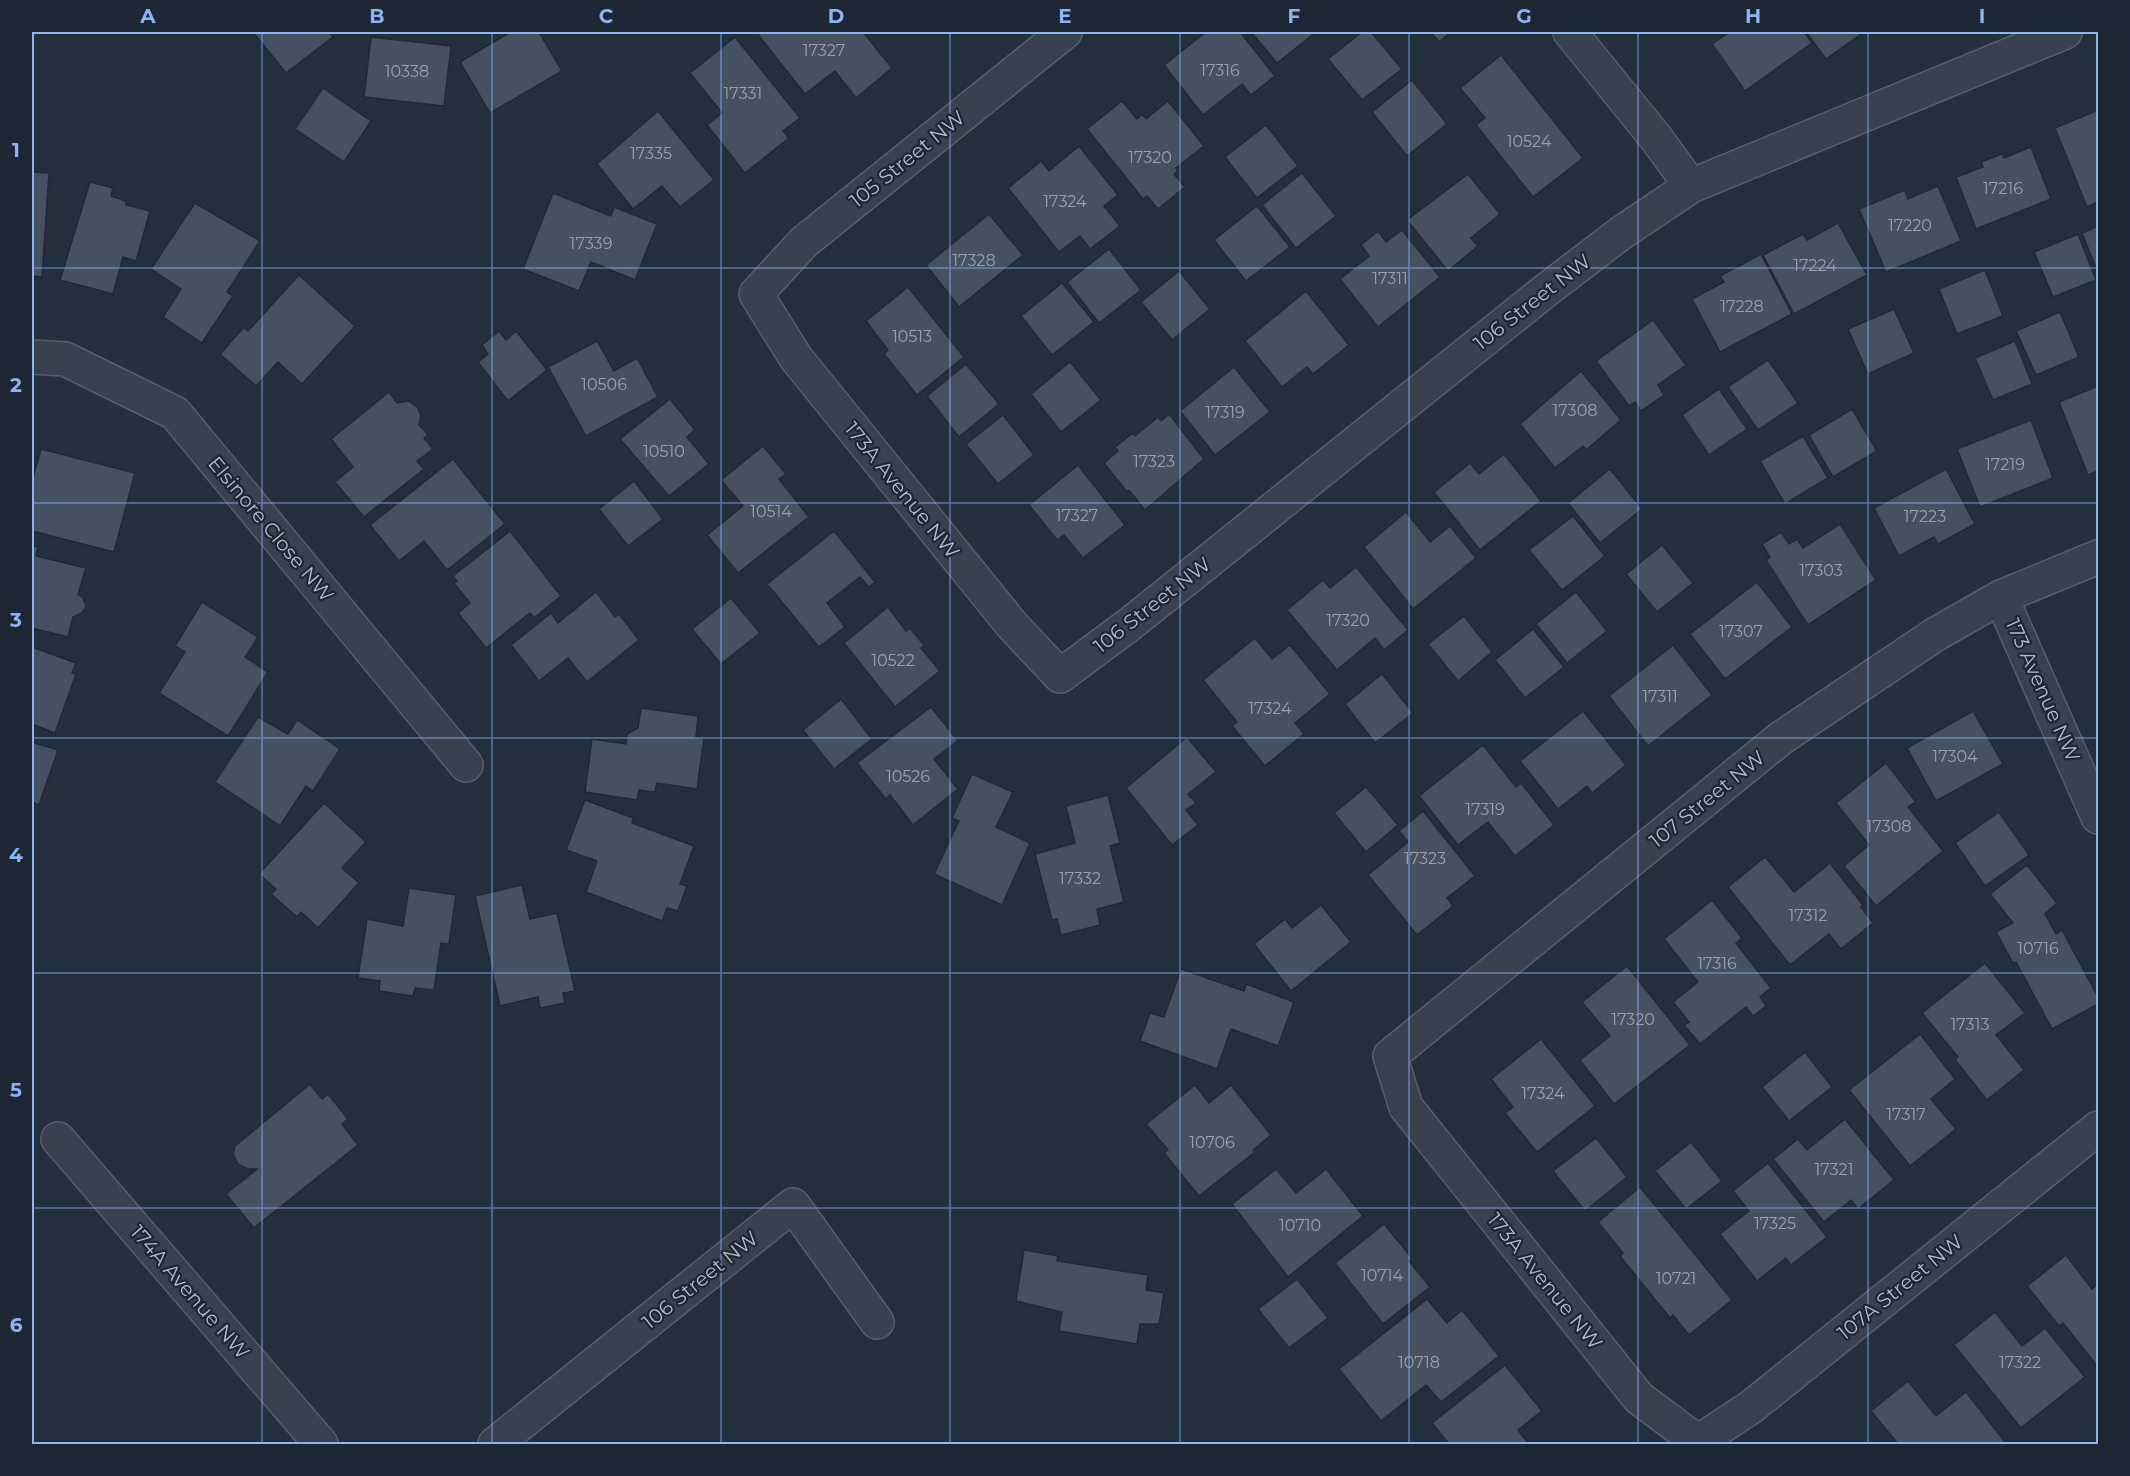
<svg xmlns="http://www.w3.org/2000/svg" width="2130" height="1476" font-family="Montserrat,sans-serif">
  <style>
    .building { fill: #455162; stroke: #1f2835; stroke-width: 1.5 }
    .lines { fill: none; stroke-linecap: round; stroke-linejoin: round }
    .minor-casing { stroke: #565f6c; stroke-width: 36 }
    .minor { stroke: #38414e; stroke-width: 33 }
    .grid { fill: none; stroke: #8ab4f8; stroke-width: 1.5; stroke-opacity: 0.55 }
    .labels { text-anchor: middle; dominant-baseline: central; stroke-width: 4.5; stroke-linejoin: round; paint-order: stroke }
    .number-label { font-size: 16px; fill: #98a1af }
    .street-label { font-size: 20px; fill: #b4bcc9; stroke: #1d2633 }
    .neatline { fill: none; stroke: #8ab4f8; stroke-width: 2 }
    .grid-label { font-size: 20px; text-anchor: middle; font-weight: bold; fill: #8ab4f8 }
  </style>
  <rect width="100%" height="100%" fill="#242f3e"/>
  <!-- building -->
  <g class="building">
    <path d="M253 32H329L333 37 286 73Z"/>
    <path d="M505 32H539L562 71 490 113 460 62 507 34Z"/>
    <path d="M756 32H863L892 68 856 98 835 71 805 94Z"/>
    <path d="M1206 32H1240L1275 76 1251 95 1242 84 1203 115 1164 65Z"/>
    <path d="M1251 32H1316L1277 63Z"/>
    <path d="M1362 32H1371L1402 69 1362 100 1328 59Z"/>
    <path d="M1431 32H1451L1439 42Z"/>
    <path d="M1730 32H1804L1812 43 1745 91 1712 44Z"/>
    <path d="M1806 32H1864L1826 59Z"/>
    <path d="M371 37 451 46 444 106 364 97Z"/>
    <path d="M735 37 800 118 783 131 789 138 745 173 707 125 722 113 690 73Z"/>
    <path d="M1501 55 1583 158 1533 197 1476 125 1485 118 1460 88Z"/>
    <path d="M1412 80 1447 124 1407 156 1372 112Z"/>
    <path d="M323 88 371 121 344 162 295 129Z"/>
    <path d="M1122 101 1137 119 1142 114 1146 119 1168 101 1204 146 1176 168 1178 171 1174 174 1185 187 1158 209 1147 196 1143 199 1087 129Z"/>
    <path d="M2098 110V202L2087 207 2055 128Z"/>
    <path d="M658 111 714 180 680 207 662 186 633 209 597 164Z"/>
    <path d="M1266 125 1298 166 1257 198 1225 157Z"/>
    <path d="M1079 146 1118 195 1104 206 1120 226 1090 249 1080 236 1059 252 1008 188 1041 161 1049 171Z"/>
    <path d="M2031 147 2051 199 1976 229 1956 177 1983 167 1981 162 2002 154 2004 158Z"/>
    <path d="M32 172 49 173 42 277 32 276Z"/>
    <path d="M1302 173 1336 216 1296 248 1262 205Z"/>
    <path d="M1468 174 1500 214 1471 238 1478 246 1448 271 1407 220Z"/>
    <path d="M90 182 113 188 111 196 126 201V205L150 211 136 261 123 257 113 294 60 280Z"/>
    <path d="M1938 186 1961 241 1886 272 1859 209 1905 190 1908 199Z"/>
    <path d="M553 193 611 216 614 207 657 224 635 280 591 262 579 291 523 269Z"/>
    <path d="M195 203 260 241 227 292 233 296 202 343 163 317 181 289 151 269Z"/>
    <path d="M1257 206 1290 247 1246 281 1214 240Z"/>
    <path d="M989 214 1023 255 959 307 926 265Z"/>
    <path d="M1838 223 1867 275 1794 314 1763 255 1803 234 1807 240Z"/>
    <path d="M2098 226V273L2082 233Z"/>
    <path d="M1402 230 1440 277 1378 327 1340 279 1369 256 1361 245 1378 231 1386 242Z"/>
    <path d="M2078 234 2096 280 2053 297 2034 252Z"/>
    <path d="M1109 249 1141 290 1099 323 1067 282Z"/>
    <path d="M1761 254 1792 314 1720 352 1692 299 1724 282 1720 276Z"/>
    <path d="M1985 270 2003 316 1957 334 1939 289Z"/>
    <path d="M1179 271 1210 309 1172 340 1141 302Z"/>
    <path d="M299 275 355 326 302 384 278 362 256 386 220 354 244 327 248 331Z"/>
    <path d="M1062 283 1094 322 1052 355 1021 316Z"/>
    <path d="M908 287 964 357 917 395 884 354 888 350 866 321Z"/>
    <path d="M1306 291 1349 345 1313 374 1307 367 1282 387 1245 341Z"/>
    <path d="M1894 309 1914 353 1868 374 1848 329Z"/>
    <path d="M2060 312 2079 357 2036 375 2016 331Z"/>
    <path d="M1653 320 1686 365 1658 385 1664 395 1641 411 1635 402 1629 406 1596 361Z"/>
    <path d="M499 331 506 340 516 331 547 370 508 401 478 362 488 354 482 345Z"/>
    <path d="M597 341 614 371 637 358 658 397 586 436 548 367Z"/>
    <path d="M2015 341 2032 384 1993 400 1975 358Z"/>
    <path d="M1768 360 1798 403 1758 430 1728 387Z"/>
    <path d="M1070 362 1101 400 1061 432 1031 394Z"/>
    <path d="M966 364 999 404 959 437 927 396Z"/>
    <path d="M1234 367 1270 412 1215 455 1180 411Z"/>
    <path d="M1581 371 1621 420 1586 450 1583 446 1555 468 1520 424Z"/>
    <path d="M2098 386V471L2088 475 2059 402Z"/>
    <path d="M1719 389 1747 429 1709 455 1682 415Z"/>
    <path d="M389 392 397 403 409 401 418 408 421 416 419 425 428 435 424 438 433 449 417 461 424 469 364 517 335 482 353 467 331 439Z"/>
    <path d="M670 399 695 430 687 437 709 464 669 496 620 439Z"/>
    <path d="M1852 409 1877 451 1833 477 1809 435Z"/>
    <path d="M1169 414 1204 459 1145 510 1129 490 1127 492 1104 463 1118 451 1115 447 1133 433 1135 436 1158 417 1161 421Z"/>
    <path d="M1003 415 1034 455 998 484 966 444Z"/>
    <path d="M2031 420 2053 478 1980 507 1957 449Z"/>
    <path d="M1803 436 1828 478 1785 504 1760 461Z"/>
    <path d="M763 446 786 474 779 479 809 517 738 573 707 535 743 506 721 480Z"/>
    <path d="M41 449 135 473 114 552 32 531V481Z"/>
    <path d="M1504 454 1541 501 1480 550 1434 492 1470 463 1479 474Z"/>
    <path d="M453 459 505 524 447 570 424 541 399 561 370 525Z"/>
    <path d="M1078 465 1125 525 1083 558 1064 535 1057 540 1029 505Z"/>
    <path d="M1610 469 1642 509 1600 543 1568 503Z"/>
    <path d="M1946 469 1975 524 1938 544 1934 537 1899 556 1874 508Z"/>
    <path d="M634 481 663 519 628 546 599 509Z"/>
    <path d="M1406 512 1430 542 1450 526 1476 558 1413 609 1364 547Z"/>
    <path d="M1573 516 1605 556 1562 590 1529 550Z"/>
    <path d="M1840 524 1876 580 1808 625 1766 560 1770 557 1762 544 1781 532 1789 544 1797 539 1803 548Z"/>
    <path d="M510 531 561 596 534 618 530 613 486 648 458 613 470 603 454 583 457 581 453 576Z"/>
    <path d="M834 531 875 582 869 587 860 577 827 603 845 627 819 647 767 584Z"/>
    <path d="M32 545 38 547 36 556 86 568 78 594 83 598 86 606 82 613 73 617 68 637 32 628Z"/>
    <path d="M1662 545 1693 583 1657 612 1626 574Z"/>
    <path d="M1356 567 1408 630 1384 650 1375 638 1337 670 1287 610 1323 580 1330 588Z"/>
    <path d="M1757 582 1792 627 1725 679 1690 634Z"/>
    <path d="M596 592 615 617 619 614 639 640 587 682 568 658 539 681 511 645 551 613 558 623Z"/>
    <path d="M1576 592 1607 631 1567 663 1536 624Z"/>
    <path d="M731 598 760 633 721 664 692 629Z"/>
    <path d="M202 602 258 637 245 657 268 672 228 736 159 693 185 652 175 646Z"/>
    <path d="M888 607 906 631 910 628 924 645 921 648 940 671 895 707 844 643Z"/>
    <path d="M1464 616 1492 652 1458 681 1428 644Z"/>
    <path d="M1533 629 1564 667 1525 698 1495 660Z"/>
    <path d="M1255 638 1272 659 1290 645 1330 694 1295 723 1304 734 1265 766 1232 726 1237 722 1203 680Z"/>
    <path d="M1673 645 1712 695 1648 746 1609 696Z"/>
    <path d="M32 647 76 663 72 673 76 674 55 733 32 724Z"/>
    <path d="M1382 674 1413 713 1375 743 1345 704Z"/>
    <path d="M841 699 872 739 834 769 803 730Z"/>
    <path d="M931 707 958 741 934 759 958 789 913 825 890 795 886 799 857 763Z"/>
    <path d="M641 708 698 716 696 737 704 738 697 789 657 783 655 792 639 790 637 800 585 792 592 739 626 744 627 734 638 728Z"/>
    <path d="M1583 711 1626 765 1592 793 1587 786 1558 809 1520 761Z"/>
    <path d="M1973 711 2003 764 1936 801 1907 748Z"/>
    <path d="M258 717 288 734 297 720 340 749 313 791 306 786 280 826 215 782Z"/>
    <path d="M1187 737 1216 772 1188 794 1196 803 1186 810 1198 825 1172 845 1126 788Z"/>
    <path d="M32 742 58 750 39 805 32 802Z"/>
    <path d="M1483 745 1516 787 1521 783 1554 825 1515 856 1488 822 1458 845 1419 796Z"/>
    <path d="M1886 763 1916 802 1908 807 1943 851 1876 906 1844 866 1869 845 1836 803Z"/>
    <path d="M972 774 1013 792 996 827 1030 843 1002 905 934 874 959 821 952 818Z"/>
    <path d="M1366 787 1398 825 1366 852 1334 813Z"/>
    <path d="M1108 795 1120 843 1110 846 1124 902 1097 909 1100 925 1061 935 1057 919 1052 920 1035 854 1075 843 1066 806Z"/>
    <path d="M585 800 633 818 632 823 694 846 680 884 687 886 678 911 667 908 662 921 586 892 597 861 566 850Z"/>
    <path d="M324 803 366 842 342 868 359 883 318 928 301 912 297 917 271 894 276 889 259 874Z"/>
    <path d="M1423 811 1475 876 1447 898 1453 906 1417 935 1368 875 1408 842 1399 831Z"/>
    <path d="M1999 812 2029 855 1985 886 1955 843Z"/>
    <path d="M1765 857 1794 892 1830 863 1863 905 1861 907 1873 923 1841 949 1829 934 1790 965 1728 887Z"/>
    <path d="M2027 865 2057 903 2045 914 2056 934 2062 930 2098 997V1004L2052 1029 2016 962 2013 963 1996 932 2013 923 1990 894Z"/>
    <path d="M522 885 530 919 557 913 575 991 563 993 565 1003 540 1008 538 997 500 1006 475 896Z"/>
    <path d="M409 888 456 895 449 944 441 943 434 990 415 988 413 996 379 991 380 981 358 978 367 919 403 926Z"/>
    <path d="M1712 900 1742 938 1736 943 1771 988 1760 997 1766 1006 1753 1016 1746 1007 1700 1044 1684 1025 1689 1022 1673 1002 1698 982 1664 939Z"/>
    <path d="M1321 905 1351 942 1291 991 1254 944 1285 919 1292 928Z"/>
    <path d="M1985 963 2025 1013 1996 1035 2024 1070 1987 1100 1955 1060 1958 1057 1922 1013Z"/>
    <path d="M1627 966 1690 1045 1614 1104 1580 1060 1610 1036 1582 1002Z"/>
    <path d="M1181 969 1244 991 1246 984 1294 1002 1278 1046 1231 1029 1217 1069 1140 1041 1150 1013 1164 1017Z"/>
    <path d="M1920 1034 1955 1079 1931 1099 1956 1129 1910 1166 1849 1090Z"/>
    <path d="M1541 1039 1595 1106 1537 1152 1505 1113 1513 1107 1491 1079Z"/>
    <path d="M1805 1052 1832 1087 1789 1121 1762 1087Z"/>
    <path d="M310 1084 322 1099 328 1094 348 1119 342 1124 358 1145 254 1228 226 1194 257 1169H248L238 1164 233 1154 235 1146Z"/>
    <path d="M1195 1085 1209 1103 1231 1085 1271 1135 1253 1150 1255 1152 1199 1196 1164 1153 1168 1150 1146 1124Z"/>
    <path d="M1845 1119 1894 1180 1858 1209 1851 1200 1824 1222 1773 1159 1798 1139 1807 1150Z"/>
    <path d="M1596 1138 1627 1177 1585 1211 1553 1171Z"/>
    <path d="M1691 1142 1722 1181 1686 1209 1655 1171Z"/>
    <path d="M1768 1163 1827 1237 1791 1265 1786 1258 1757 1281 1720 1234 1749 1211 1733 1191Z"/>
    <path d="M1276 1169 1296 1193 1326 1169 1363 1216 1288 1277 1232 1204Z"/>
    <path d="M1640 1187 1732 1300 1689 1335 1673 1315 1670 1318 1620 1256 1623 1253 1598 1222Z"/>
    <path d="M1384 1224 1412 1258 1409 1261 1430 1287 1383 1324 1335 1263Z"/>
    <path d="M1024 1250 1058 1256 1057 1261 1148 1275 1146 1290 1164 1293 1159 1324H1140L1137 1344 1059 1331 1062 1312 1016 1301Z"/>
    <path d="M2066 1255 2092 1289 2098 1283V1367L2063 1323 2059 1326 2027 1286Z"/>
    <path d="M1297 1279 1328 1318 1289 1348 1258 1309Z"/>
    <path d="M1427 1299 1447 1323 1462 1310 1499 1356 1441 1402 1426 1385 1381 1421 1339 1369Z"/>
    <path d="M1995 1312 2022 1346 2045 1328 2085 1377 2021 1428 1954 1345Z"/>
    <path d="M1505 1365 1542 1411 1518 1430 1529 1444H1449L1432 1423Z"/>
    <path d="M1908 1381 1936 1416 1966 1392 2005 1442 2002 1444H1898L1871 1411Z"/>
  </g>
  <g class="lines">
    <!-- minor casing -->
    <g class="minor-casing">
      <g id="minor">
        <path d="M1065 32 804 242 756 294 796 358 1012 625 1060 676 1130 624 1545 291 1621 233 1691 186 2065 32"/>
        <path d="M1570 32 1656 138 1691 186"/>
        <path d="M32 357 65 359 175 413 466 765"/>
        <path d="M2098 557 2001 597 1936 634 1781 738 1390 1056 1406 1107 1639 1398 1698 1442 1751 1407 2098 1128"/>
        <path d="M2001 597 2098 817"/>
        <path d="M58 1139 321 1444"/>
        <path d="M495 1444 793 1205 877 1322"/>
      </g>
    </g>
    <!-- minor -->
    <use href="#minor" class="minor"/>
  </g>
  <!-- grid -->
  <path class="grid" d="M262 32V1444M492 32V1444M721 32V1444M950 32V1444M1180 32V1444M1409 32V1444M1638 32V1444M1868 32V1444M32 268H2098M32 503H2098M32 738H2098M32 973H2098M32 1208H2098"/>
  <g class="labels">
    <!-- number labels -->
    <g class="number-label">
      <text x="824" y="50">17327</text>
      <text x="1220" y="70">17316</text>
      <text x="407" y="71">10338</text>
      <text x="743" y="93">17331</text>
      <text x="1529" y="141">10524</text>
      <text x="651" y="153">17335</text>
      <text x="1150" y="157">17320</text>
      <text x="2003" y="188">17216</text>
      <text x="1065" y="201">17324</text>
      <text x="1910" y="225">17220</text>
      <text x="591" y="243">17339</text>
      <text x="974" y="260">17328</text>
      <text x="1815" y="265">17224</text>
      <text x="1390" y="278">17311</text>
      <text x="1742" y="306">17228</text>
      <text x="912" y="336">10513</text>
      <text x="604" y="384">10506</text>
      <text x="1575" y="410">17308</text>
      <text x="1225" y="412">17319</text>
      <text x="664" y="451">10510</text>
      <text x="1154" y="461">17323</text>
      <text x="2005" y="464">17219</text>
      <text x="771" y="511">10514</text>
      <text x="1077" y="515">17327</text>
      <text x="1925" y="516">17223</text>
      <text x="1821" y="570">17303</text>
      <text x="1348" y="620">17320</text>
      <text x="1741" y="631">17307</text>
      <text x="893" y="660">10522</text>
      <text x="1660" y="696">17311</text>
      <text x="1270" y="708">17324</text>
      <text x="1955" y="756">17304</text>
      <text x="908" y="776">10526</text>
      <text x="1485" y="809">17319</text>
      <text x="1889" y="826">17308</text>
      <text x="1425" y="858">17323</text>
      <text x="1080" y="878">17332</text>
      <text x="1808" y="915">17312</text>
      <text x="2038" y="948">10716</text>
      <text x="1717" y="963">17316</text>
      <text x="1633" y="1019">17320</text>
      <text x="1970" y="1024">17313</text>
      <text x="1543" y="1093">17324</text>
      <text x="1906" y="1114">17317</text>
      <text x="1212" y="1142">10706</text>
      <text x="1834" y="1169">17321</text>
      <text x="1775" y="1223">17325</text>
      <text x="1300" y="1225">10710</text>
      <text x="1382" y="1275">10714</text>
      <text x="1676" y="1278">10721</text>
      <text x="1419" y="1362">10718</text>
      <text x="2020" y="1362">17322</text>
    </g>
    <!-- street labels -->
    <g class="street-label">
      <text transform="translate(907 159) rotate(-39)">105 Street NW</text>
      <text transform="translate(1532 302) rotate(-38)">106 Street NW</text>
      <text transform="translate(902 490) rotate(51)">173A Avenue NW</text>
      <text transform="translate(271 529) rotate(50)">Elsinore Close NW</text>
      <text transform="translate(1152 605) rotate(-38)">106 Street NW</text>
      <text transform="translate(2043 690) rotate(66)">173 Avenue NW</text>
      <text transform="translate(1707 799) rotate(-39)">107 Street NW</text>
      <text transform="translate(700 1280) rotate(-39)">106 Street NW</text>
      <text transform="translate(1545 1281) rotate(51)">173A Avenue NW</text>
      <text transform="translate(1900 1287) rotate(-39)">107A Street NW</text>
      <text transform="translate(190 1292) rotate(49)">174A Avenue NW</text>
    </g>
  </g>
  <!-- border -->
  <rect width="2130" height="1476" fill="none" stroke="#1d2633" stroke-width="66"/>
  <rect x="33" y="33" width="2064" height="1410" class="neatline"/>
  <g class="grid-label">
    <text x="148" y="23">A</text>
    <text x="377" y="23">B</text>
    <text x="606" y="23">C</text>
    <text x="836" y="23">D</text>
    <text x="1065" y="23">E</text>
    <text x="1294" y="23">F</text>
    <text x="1524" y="23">G</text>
    <text x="1753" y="23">H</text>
    <text x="1982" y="23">I</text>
    <text x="16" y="157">1</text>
    <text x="16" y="392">2</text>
    <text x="16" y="627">3</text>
    <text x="16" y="862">4</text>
    <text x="16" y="1097">5</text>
    <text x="16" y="1332">6</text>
  </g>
</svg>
